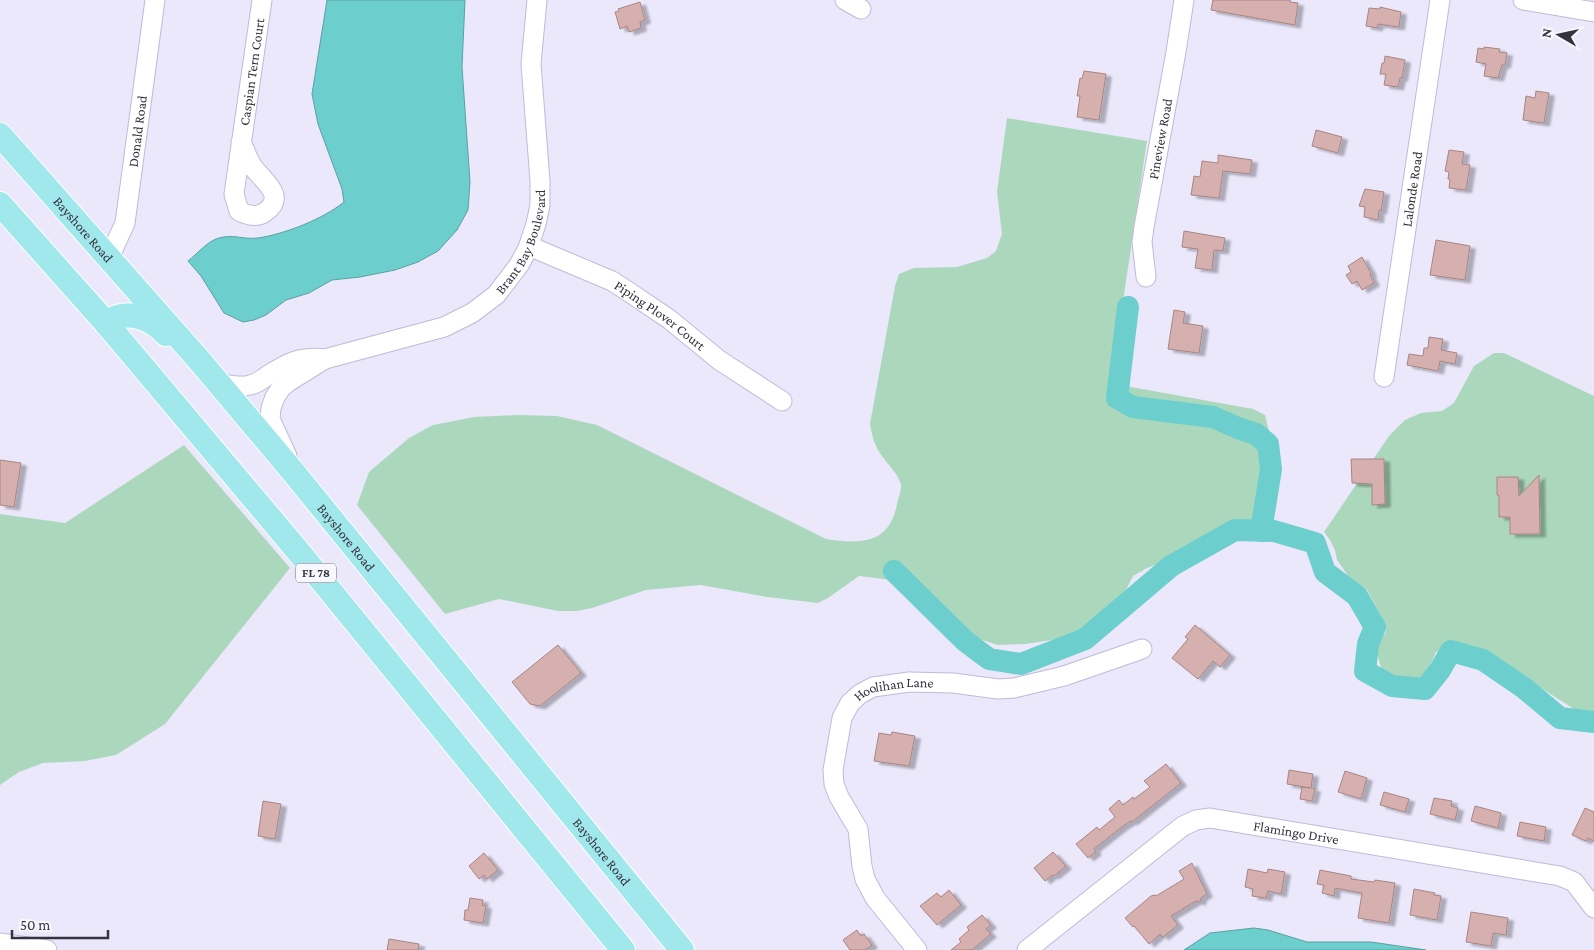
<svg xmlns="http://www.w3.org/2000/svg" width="1594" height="950" font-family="'Crimson Pro',serif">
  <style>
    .green { fill: #abd8bc }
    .water { fill: #6ccecd; stroke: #5ca0a2 }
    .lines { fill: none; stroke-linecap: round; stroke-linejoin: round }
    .river { stroke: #6ccecd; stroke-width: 22 }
    .building { fill: #d5b0ae; stroke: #a88583; filter: url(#shadow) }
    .minor-casing { stroke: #bfbad8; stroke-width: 21 }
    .major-casing { stroke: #fff; stroke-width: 26 }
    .minor { stroke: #fff; stroke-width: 19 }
    .major { stroke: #a0e8eb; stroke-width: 24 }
    .labels { text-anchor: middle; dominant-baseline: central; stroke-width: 4; stroke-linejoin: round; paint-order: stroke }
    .shield { fill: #f8f7fe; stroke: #706e78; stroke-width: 1 }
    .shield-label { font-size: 12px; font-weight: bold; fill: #35333f }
    .street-label { font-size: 14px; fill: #35333f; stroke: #f8f7fe }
  </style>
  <defs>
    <filter id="shadow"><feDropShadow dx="5.5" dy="3" stdDeviation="1" flood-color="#0004"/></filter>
  </defs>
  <rect width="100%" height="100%" fill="#ebe8fb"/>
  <!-- green -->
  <g class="green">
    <path d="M1007 118 1147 141 1113 368V378L1120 385 1253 409 1265 415 1269 431 1261 528 1207 546 1147 568 1133 576 1119 604 1096 620 1065 638 1025 644 998 645 976 638 963 630 924 586 909 582 859 576 828 598 818 603 767 597 701 585 646 590 592 608 577 611H558L499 599 445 614 357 505 369 472 409 438 433 425 474 417 517 415 557 416 597 425 826 539C860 544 889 545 897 504 898 498 902 490 901 485 898 473 888 465 882 456 875 447 872 436 870 424L895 286 899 274 914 268 957 267 987 258 996 251 1002 234 997 192Z"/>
    <path d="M1494 353H1504L1594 396V713L1574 709 1478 648 1449 647 1436 652 1426 676 1403 682 1382 670 1375 648 1386 632 1383 619 1367 590 1349 577 1337 560 1335 550 1330 540 1324 532 1389 436 1405 420 1421 413 1442 411 1454 403 1474 366Z"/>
    <path d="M184 445 290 568 165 724 116 755 85 761 43 763 19 772 0 785V514L65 523Z"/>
  </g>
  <!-- water -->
  <g class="water">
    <path d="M327 0H465L462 67 470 182 468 210 457 230 438 251 418 262 395 270 360 277 332 280 309 293 286 300 266 315 254 320 243 322 224 313 201 276 188 261C197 254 206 243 216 239 232 233 243 240 258 238 285 234 323 219 344 202L342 189 318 124 312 94Z"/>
    <path d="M1254 928 1268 930 1307 942H1371L1426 950H1184L1210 933Z"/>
  </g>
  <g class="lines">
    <!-- river -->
    <g class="river">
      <path d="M1128 307 1117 398 1133 407 1213 417 1238 428 1256 434 1268 444 1271 469 1261 531"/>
      <path d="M894 571 965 641 989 659 1021 664 1085 639 1171 566 1235 530 1274 531 1315 543 1325 572 1357 596 1375 627 1368 644 1365 671 1392 686 1425 689 1440 670 1451 651 1483 660 1524 688 1560 718 1594 722"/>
    </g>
  </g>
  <!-- building -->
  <g class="building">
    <path d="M1213 0H1290V2L1298 3 1295 25 1211 10Z"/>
    <path d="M640 2 645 20 640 22 641 28 629 32 627 26 620 29 615 12 619 11 618 9Z"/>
    <path d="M1380 7 1401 12 1399 27 1378 24 1377 28 1366 26 1369 8 1380 9Z"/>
    <path d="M1484 47 1500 49 1499 52 1507 53 1505 65H1502L1498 78 1484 76 1486 64 1476 62 1478 48 1484 49Z"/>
    <path d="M1385 56 1405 60 1402 78H1400L1398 87 1384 85 1386 74H1380L1382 63H1384Z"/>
    <path d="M1084 71 1106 74 1099 120 1077 117 1080 96H1077L1080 78 1082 79Z"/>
    <path d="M1536 91 1549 93 1544 123 1523 120 1526 96 1535 98Z"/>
    <path d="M1316 130 1342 137 1338 153 1312 146Z"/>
    <path d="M1449 150 1464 152 1462 164 1470 165 1466 190 1449 188 1450 179H1448L1449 172 1445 171Z"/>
    <path d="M1218 155 1252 160 1250 174 1223 171 1219 198 1191 195 1194 176 1200 177 1202 161 1218 163Z"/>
    <path d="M1365 189 1384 192 1381 211 1379 210 1378 220 1364 217 1365 207 1359 206Z"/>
    <path d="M1184 231 1225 238 1223 251 1214 250 1212 270 1195 268 1198 249 1182 247Z"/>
    <path d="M1436 240 1470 246 1465 280 1430 275Z"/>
    <path d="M1362 257 1371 273 1370 275 1374 283 1362 290 1357 281 1352 284 1346 275 1351 272 1348 266Z"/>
    <path d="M1174 310 1185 312 1183 323 1203 326 1199 353 1168 349Z"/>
    <path d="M1429 337 1443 339 1441 350 1457 353 1455 364 1440 361 1438 371 1407 365 1409 354 1423 356 1424 348H1428Z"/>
    <path d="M1351 459H1384L1385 504 1372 505V484L1352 483Z"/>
    <path d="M0 460 21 463 14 507 0 505Z"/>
    <path d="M1539 475 1540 534H1510V517H1499V495H1497V477H1518L1519 496Z"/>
    <path d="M1195 625 1230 655 1220 667 1213 661 1198 679 1172 658 1188 639 1185 637Z"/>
    <path d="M558 645 581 673 540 706 530 704 512 682Z"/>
    <path d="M892 732 915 736 909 766 874 761 879 733 891 735Z"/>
    <path d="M1166 764 1181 783 1132 822 1131 821 1123 826 1094 849 1096 852 1088 858 1076 844 1097 827 1099 830 1115 817 1109 809 1119 800 1123 805 1133 797 1134 799 1150 787 1144 781Z"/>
    <path d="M1289 770 1313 774 1311 788 1315 789 1312 801 1300 799 1302 787 1310 788 1287 784Z"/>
    <path d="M1345 771 1367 778 1361 799 1338 792Z"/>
    <path d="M1384 792 1409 799 1405 812 1380 805Z"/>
    <path d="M1434 798 1452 801 1451 806 1458 808 1455 820 1430 814Z"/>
    <path d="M263 801 281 804 275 839 258 836Z"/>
    <path d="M1475 806 1501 813 1498 828 1471 821Z"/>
    <path d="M1585 808 1594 812V841L1588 838 1586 841 1572 835Z"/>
    <path d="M1520 822 1546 827 1544 841 1517 836Z"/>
    <path d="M1053 852 1066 866 1054 876 1052 875 1045 881 1034 868Z"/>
    <path d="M484 853 498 870 487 879 484 875 479 879 469 866Z"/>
    <path d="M1192 863 1207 894 1201 898 1200 902 1196 901 1171 916 1178 925 1163 937 1160 934 1149 944 1134 926 1133 927 1125 918 1151 896 1155 895 1156 896 1184 879 1179 871Z"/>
    <path d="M1248 869 1267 873 1268 869 1285 872 1281 894 1268 891 1266 898 1252 896 1253 889 1245 887Z"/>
    <path d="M1320 870 1351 876V879L1374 882 1375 880 1395 883 1389 923 1358 918 1362 893 1335 888 1334 896 1322 893 1324 885 1317 884Z"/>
    <path d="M1414 889 1435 893 1434 895 1441 896 1437 920 1410 915Z"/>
    <path d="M949 890 961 905 937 925 920 906 937 893 941 897Z"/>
    <path d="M470 898 483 900 482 905 486 906 483 923 464 920 465 910H468Z"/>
    <path d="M1471 912 1508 918 1506 935 1493 933 1491 946 1466 942Z"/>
    <path d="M982 915 991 925 986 929 991 934 972 950H951L961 942 959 939 969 930 967 927Z"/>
    <path d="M857 930 861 936 864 934 872 945 865 950H850L843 940Z"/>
    <path d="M389 939 419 944 418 950H387Z"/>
  </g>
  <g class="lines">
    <!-- minor casing -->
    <g class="minor-casing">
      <g id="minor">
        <path d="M845 0 861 9"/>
        <path d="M1523 0 1594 12"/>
        <path id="s1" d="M241 142C245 150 248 160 253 167 262 180 288 196 265 212 258 218 246 215 239 211L234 194 262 0"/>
        <path id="s2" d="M529 246 612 281 629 292 669 319 719 360 782 401"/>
        <path id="s3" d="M109 258 125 223 155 0"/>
        <path id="s4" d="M1146 277 1142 242 1144 227 1176 52 1184 0"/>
        <path id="s5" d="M1384 377 1440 0"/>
        <path d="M219 383C229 385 240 388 250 385 257 384 261 380 267 376 287 363 300 356 325 359"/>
        <path id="s6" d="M287 456 270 419 271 408 275 397 281 388 288 382 325 359 444 327 472 313 496 295 519 265 528 248 536 224 540 205V181L531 64 537 0"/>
        <path d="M0 943 47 950"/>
        <path id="s7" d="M917 950 875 898 865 879 862 866 858 829 839 797 834 784 833 770 842 718 850 703 860 694 873 687 909 682 953 683 998 689 1014 688 1064 676 1142 649"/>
        <path id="s8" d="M1027 950 1183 826 1196 820 1210 818 1560 876 1574 882 1594 908"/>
      </g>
    </g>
    <!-- major casing -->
    <g class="major-casing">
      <g id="major">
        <path id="s9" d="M0 135 199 360 294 473 682 950"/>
        <path d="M0 204 106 323 297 550 623 950"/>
        <path d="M106 323C126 308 150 317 166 334"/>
      </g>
    </g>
    <!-- minor -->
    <use href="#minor" class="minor"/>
    <!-- major -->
    <use href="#major" class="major"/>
  </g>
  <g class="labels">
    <!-- shield labels -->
    <rect class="shield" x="296" y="563.5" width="40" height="19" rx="4"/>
    <g class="shield-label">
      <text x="316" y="573">FL 78</text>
    </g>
    <!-- street labels -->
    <g class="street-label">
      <text stroke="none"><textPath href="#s1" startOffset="252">Caspian Tern Court</textPath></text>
      <text stroke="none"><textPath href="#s3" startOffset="131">Donald Road</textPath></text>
      <text stroke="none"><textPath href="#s4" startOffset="140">Pineview Road</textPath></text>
      <text stroke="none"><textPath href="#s5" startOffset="190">Lalonde Road</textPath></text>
      <text stroke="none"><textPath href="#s9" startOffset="126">Bayshore Road</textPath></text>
      <text stroke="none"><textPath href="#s6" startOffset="372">Brant Bay Boulevard</textPath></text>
      <text stroke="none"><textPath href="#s2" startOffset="149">Piping Plover Court</textPath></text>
      <text stroke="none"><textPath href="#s9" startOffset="531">Bayshore Road</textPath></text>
      <text stroke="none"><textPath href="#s7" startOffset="322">Hoolihan Lane</textPath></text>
      <text stroke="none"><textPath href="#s8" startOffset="315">Flamingo Drive</textPath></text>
      <text stroke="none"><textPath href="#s9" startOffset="936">Bayshore Road</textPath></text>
    </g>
  </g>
  <!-- north arrow -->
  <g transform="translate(1559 35) rotate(279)" stroke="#f8f7fe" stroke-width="4" paint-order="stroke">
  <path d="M0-4L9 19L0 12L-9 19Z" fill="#35333f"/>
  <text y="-8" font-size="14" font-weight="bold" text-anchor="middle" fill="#35333f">N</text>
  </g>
  <!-- scale -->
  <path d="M12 930v8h96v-8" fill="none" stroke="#35333f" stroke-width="2.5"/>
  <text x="20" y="930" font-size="15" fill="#35333f" stroke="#f8f7fe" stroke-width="4" paint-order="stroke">50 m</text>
</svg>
